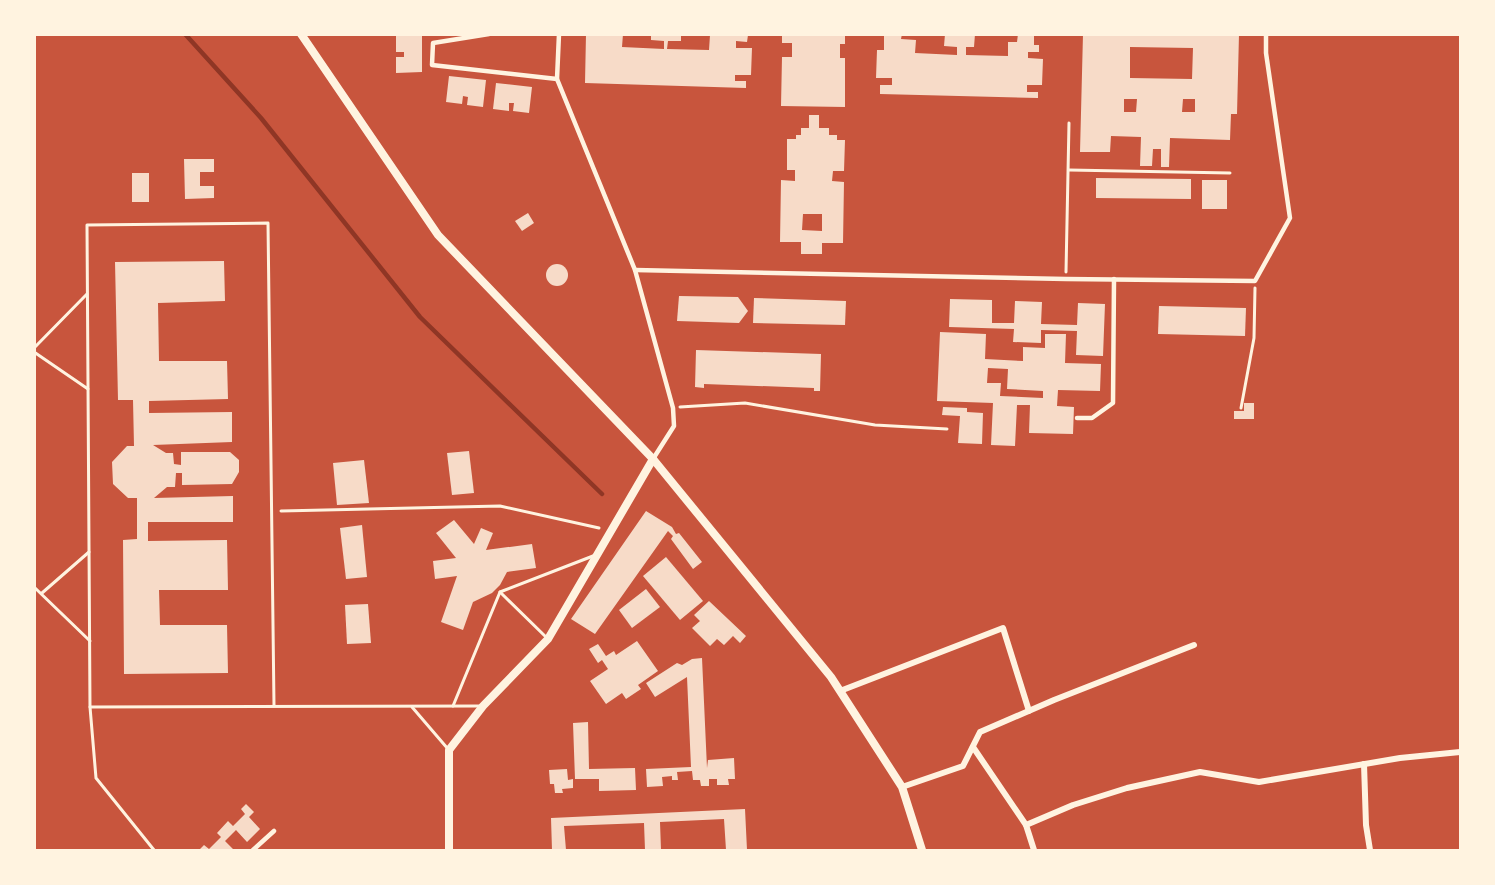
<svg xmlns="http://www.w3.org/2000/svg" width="1495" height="885" font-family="'Source Sans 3',sans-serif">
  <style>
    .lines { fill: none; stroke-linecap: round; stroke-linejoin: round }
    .stream { stroke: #8f3625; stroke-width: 4.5 }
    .building { fill: #f7dbc8; fill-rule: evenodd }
    .path { stroke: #fff3e0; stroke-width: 3 }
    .service { stroke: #fff3e0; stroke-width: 3 }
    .pedestrian { stroke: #fff3e0; stroke-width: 4.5 }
    .minor { stroke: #fff3e0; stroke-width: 6 }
    .tertiary { stroke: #fff3e0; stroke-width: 8 }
  </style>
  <rect width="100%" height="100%" fill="#c8553d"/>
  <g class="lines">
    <!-- stream -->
    <path class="stream" d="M185 34 261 118 420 317 602 494"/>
  </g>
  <!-- building -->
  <g class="building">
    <path d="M586 34H623L622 47 664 49V41L651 40V34H681V41H668L667 49 709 50 710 35H748L747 42 736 41V48H752L751 75H735V81H746V88L585 83Z"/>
    <path d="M782 34H845V44H840V58H845V107L781 106 782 57H792V43H782Z"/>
    <path d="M884 34H902L901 39 916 40 915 53 957 55V47L944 46 945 34H975L974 47H966V55L1008 56V42H1017L1018 34H1034V45H1039V52H1028V58L1043 59 1042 85H1027V92H1038V98L880 94V85H892V78H876L877 50H884Z"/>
    <path d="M1083 34H1239L1237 114H1231L1230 140 1170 138 1169 167H1161V149H1153L1152 166H1140L1141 137 1111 136 1110 152H1080ZM1130 47 1193 48 1192 79 1130 78ZM1124 99H1137L1136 112H1124ZM1183 99H1195V112H1182Z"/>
    <path d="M396 36H422V72L396 73V57H404V52H396Z"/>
    <path d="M449 76 486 80 483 107 467 105 468 97 463 96 462 104 446 102Z"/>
    <path d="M496 83 532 87 529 113 513 111 514 103H509V111L493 109Z"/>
    <path d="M809 115H819V128H829V135H837V140H845L844 171H833L832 181 844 182 843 243H822V254H801V242H780L781 180 795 181V170H787V139H796V135H801V128H809ZM803 214H822V231L802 230Z"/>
    <path d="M184 159H214V172H200V186H214V198L185 199Z"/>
    <rect x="132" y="173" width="17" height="29"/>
    <path d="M1096 178 1191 179V199L1096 198Z"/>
    <rect x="1202" y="180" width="25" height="29"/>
    <path d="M528 213 534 223 522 231 515 221Z"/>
    <path d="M224 261 225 301 158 303 159 361H227L228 399 149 401V413L232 412V442L153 445 166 453H173L174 464 181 465V452H230L239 460V472L232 484 182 485V473H176L175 487H167L154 498 233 496V522H148V541L227 540 228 590H159L160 625H227L228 673 124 674 123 540 137 539V498H128L113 484 112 462 127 446H134L133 400H118L115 262Z"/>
    <circle cx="557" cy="275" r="11"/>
    <path d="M679 296 738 297 748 311 739 323 677 321Z"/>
    <path d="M754 298 846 301 845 325 753 323Z"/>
    <path d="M950 299 992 300V323H1014L1015 301 1042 302 1041 324 1077 325 1078 303 1105 304 1103 356 1076 355 1077 331 1041 330V343L1013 342 1014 329 949 327Z"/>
    <path d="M1159 306 1246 308 1245 336 1158 334Z"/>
    <path d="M940 332 986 334 985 359 1023 361V347L1045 348V334H1066L1065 363 1101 364 1100 391 1058 390 1057 406 1074 407 1073 434 1029 433 1030 405H1017L1015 446 991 445 993 403 937 401ZM988 368 1008 369 1007 389 1043 391V398L1000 396 1001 383H987Z"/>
    <path d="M696 350 821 354 820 391H814V388L704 384V388L695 387Z"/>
    <path d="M1244 403H1254V419H1234V411H1244Z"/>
    <path d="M943 407 967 408V412L983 413 982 444 958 443 960 416 942 415Z"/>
    <path d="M469 451 474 493 452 495 447 453Z"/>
    <path d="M364 460 369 503 337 505 333 463Z"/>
    <path d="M646 511 672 527 676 534 679 533 702 562 693 569 671 539 673 536 668 531 595 634 571 619Z"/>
    <path d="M454 520 474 544 481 528 493 533 486 550 532 544 536 568 507 572 500 585 492 593 473 602 463 630 441 622 457 576 435 579 433 561 456 558 436 533Z"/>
    <path d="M362 525 367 577 346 579 340 528Z"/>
    <path d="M666 557 703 601 680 620 643 576Z"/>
    <path d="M646 589 660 607 632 628 619 610Z"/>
    <path d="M709 601 746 636 740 643 733 636 724 645 717 639 710 646 692 628 700 621 694 615Z"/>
    <path d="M368 604 371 643 347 644 345 605Z"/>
    <path d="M637 641 658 671 638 685 641 689 626 699 622 693 606 704 590 681 608 669 602 660 598 663 589 649 598 644 606 656 614 651 616 655Z"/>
    <path d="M702 658 707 768 708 760 734 758 735 779H728L729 785H717V779H709V786H701L700 780H693L692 771 677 772 678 780H672V776L662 777 663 786 647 787 646 769 691 767 687 677 655 697 646 683 677 663 682 665 692 659Z"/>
    <path d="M588 722 589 769 635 768 636 790 599 791V779H575L573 723Z"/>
    <path d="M567 769 568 780 573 779V788L562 789 563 793H555L554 784H550L549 770Z"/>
    <path d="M246 804 254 812 249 817 260 829 247 842 236 830 225 841 234 850H199L204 845 209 849 221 837 217 833 228 821 233 826 245 814 241 809Z"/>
    <path d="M745 809 747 850H726L724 819 660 822 661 850H645L644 823 564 826 566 850H552L551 818Z"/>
  </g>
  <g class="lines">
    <!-- path -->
    <g class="path">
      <path d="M1069 170 1230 173"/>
      <path d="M1066 272 1069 123"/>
      <path d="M680 407 745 403 875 425 947 429"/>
      <path d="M1241 408 1254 338 1255 288"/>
      <path d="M281 511 500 506 599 528"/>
    </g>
    <!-- service -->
    <g class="service">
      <path d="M34 348 87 294"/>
      <path d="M34 352 88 389"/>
      <path d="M34 587 90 641"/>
      <path d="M500 592 547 638"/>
      <path d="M42 593 89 552"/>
      <path d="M274 705 268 223 87 225 90 707 481 706"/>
      <path d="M453 706 500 592 593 556"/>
      <path d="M90 707 96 778 154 850"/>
      <path d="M412 707 448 749"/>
    </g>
    <!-- pedestrian -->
    <g class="pedestrian">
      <path d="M489 34 433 43 432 65 557 79"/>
      <path d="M559 34 557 79 635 270 673 408 674 426 653 459"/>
      <path d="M635 270 1066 279 1255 281 1290 218 1266 53V34"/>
      <path d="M1077 418H1092L1113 403 1114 279"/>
      <path d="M253 850 274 831"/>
    </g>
    <!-- minor -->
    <g class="minor">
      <path d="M840 691 1003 628 1029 711"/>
      <path d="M973 747 1026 825"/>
      <path d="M1364 764 1366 825 1370 850"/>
      <path d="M902 787 963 766 980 732 1054 700 1194 645"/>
      <path d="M1034 850 1026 825 1073 805 1127 788 1200 772 1259 782 1400 758 1460 752"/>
    </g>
    <!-- tertiary -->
    <g class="tertiary">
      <path d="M301 34 438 235 653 459 831 677 902 787 922 850"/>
      <path d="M449 850V750L483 706 548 639 653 459"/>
    </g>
  </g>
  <!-- border -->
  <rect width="1495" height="885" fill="none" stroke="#fff3e0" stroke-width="72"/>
</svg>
